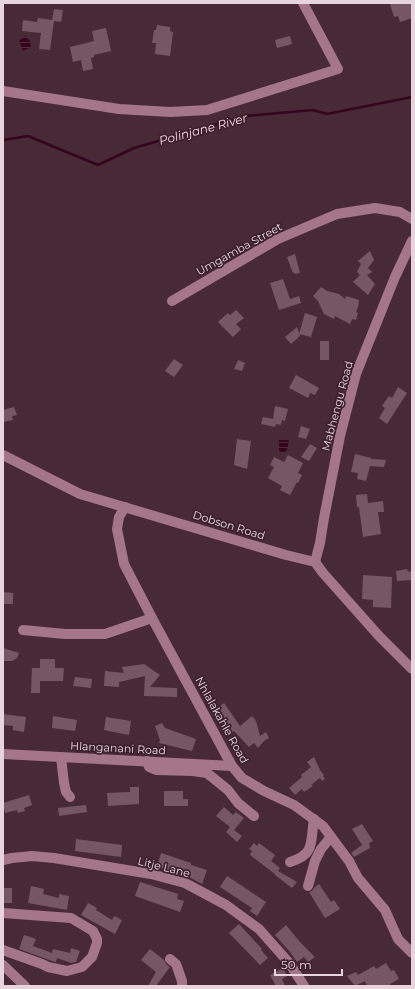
<svg xmlns="http://www.w3.org/2000/svg" width="415" height="989" font-family="Montserrat,sans-serif">
  <style>
    .water { fill: url(#water-rules) }
    .lines { fill: none; stroke-linecap: round; stroke-linejoin: round }
    .stream { stroke: #35051d; stroke-width: 2.5 }
    .building { fill: #775663 }
    .minor { stroke: #a47688; stroke-width: 10 }
    .labels { text-anchor: middle; dominant-baseline: central; stroke-width: 3.5; stroke-linejoin: round; paint-order: stroke }
    .street-label { font-size: 11px; fill: #e8d4db; stroke: #3d212c }
    .water-label { font-size: 12px; font-style: italic; fill: #f8d4e1; stroke: #3d212c }
  </style>
  <defs>
    <pattern id="water-rules" width="6" height="5" patternUnits="userSpaceOnUse"><rect width="6" height="5" fill="#35051d"/><path d="M0 2.5h6" fill="none" stroke="#52293d"/></pattern>
  </defs>
  <rect width="100%" height="100%" fill="#482a37"/>
  <!-- water -->
  <g class="water">
    <path d="M25 36 30 41 31 47 23 51 19 41Z"/>
    <path d="M279 440H289L287 450 283 453 279 451Z"/>
  </g>
  <g class="lines">
    <!-- stream -->
    <path class="stream" d="M3 140 28 136 98 165 134 148 245 116 313 110 327 114 412 97"/>
  </g>
  <!-- building -->
  <g class="building">
    <path d="M395 3H412V18L400 22 398 16 394 17 390 4Z"/>
    <path d="M54 9 63 10 61 22 54 21 50 50 39 49 41 33 22 31 23 20 37 22 38 18 52 20Z"/>
    <path d="M157 25 170 27V31L173 32 170 56 155 54 156 43H152L154 30H156Z"/>
    <path d="M106 28 111 51 94 55V57L91 58 93 69 83 71 81 60 73 62 70 47 94 41 92 31Z"/>
    <path d="M290 36 292 44 277 48 275 40Z"/>
    <path d="M370 251 374 260 368 268 372 272 367 275 375 284 368 295 353 282 360 275 357 272 361 264 358 261Z"/>
    <path d="M295 254 300 273 295 274 292 271 287 257Z"/>
    <path d="M283 279 290 299 299 296 301 303 279 310 270 283Z"/>
    <path d="M321 287 327 291 339 294 345 299 346 296 359 300 358 307 356 312 358 313 356 320 352 319 350 324 335 316 334 319 324 314 318 301 313 296Z"/>
    <path d="M236 310 244 318 236 324 241 329 233 337 218 322 228 313 230 315Z"/>
    <path d="M305 313 317 317 311 337 299 334Z"/>
    <path d="M297 327 300 336 291 344 285 337Z"/>
    <rect x="320" y="341" width="9" height="19"/>
    <path d="M174 359 183 365 174 377 165 371Z"/>
    <path d="M238 360 245 363 242 371 234 369Z"/>
    <path d="M296 375 319 388 315 395 310 393 308 398 289 388Z"/>
    <path d="M398 387 407 393 387 424 379 418 385 408 382 406 389 396 392 398Z"/>
    <path d="M275 406 288 409 285 421 282 420 281 425 276 424 275 427 261 424 263 417 273 419Z"/>
    <path d="M14 407 17 415 12 416 13 420 3 422V410Z"/>
    <path d="M301 426 310 429 306 439 298 437Z"/>
    <path d="M237 439 251 441 247 469 234 465Z"/>
    <path d="M310 444 317 448 309 461 301 457Z"/>
    <path d="M355 454 371 458V459L386 460 384 467 370 466 366 481 357 479 358 473 351 472Z"/>
    <path d="M288 455 303 463 298 473 302 475 298 483 297 482 290 495 280 490 282 486 268 478 274 467 270 465 274 457 284 462Z"/>
    <path d="M367 494 368 503 383 501 384 512H378L381 534 363 537 359 507H357L356 495Z"/>
    <path d="M407 569 408 572 412 571V580L397 581 396 571Z"/>
    <path d="M363 575 392 577 391 608 373 607V600L362 599Z"/>
    <path d="M3 592 13 593V604H3Z"/>
    <path d="M3 648 19 653 17 658 12 661H3Z"/>
    <path d="M40 659H55V668H64L63 681H40V693H31L32 668H40Z"/>
    <path d="M144 664 160 675 150 687 177 688V697L144 696 145 676 119 682V687L104 686 105 671 124 673 122 667Z"/>
    <path d="M75 677 92 679 91 688 73 686Z"/>
    <path d="M224 703 240 726 252 716 256 721 260 736 266 732 269 738 264 741 258 748 254 743 249 747 234 731 228 735 221 725 225 722 216 709Z"/>
    <path d="M3 714 26 717 24 732 13 730V726L3 725Z"/>
    <path d="M53 716 77 720 75 731 52 728Z"/>
    <path d="M106 717 131 721 129 735 104 730Z"/>
    <path d="M162 723 165 728 196 739 192 751 159 743 160 740 155 726Z"/>
    <path d="M314 757 320 770 324 775 323 776 325 779 322 781 320 778 311 785 313 786 304 792 302 789 295 795 289 788 302 777 301 775 311 767 307 762Z"/>
    <path d="M130 787H139V804L108 806 107 793 130 792Z"/>
    <path d="M164 791H183V799H188V806H164Z"/>
    <path d="M29 795 32 805 24 808 25 811 18 813 17 810 5 813 3 803Z"/>
    <path d="M86 805 87 812 59 816 58 808Z"/>
    <path d="M224 807 233 815 236 812 244 818 234 830 242 836 237 842 226 832 230 827 216 816Z"/>
    <path d="M362 824 373 841 369 843 370 848 354 857 351 853 362 845 352 829Z"/>
    <path d="M76 839 122 845 121 857 75 851Z"/>
    <path d="M254 843 257 846 259 843 275 855 271 861 280 868 278 871 297 882 292 888 275 875V874L250 855 252 851 249 849Z"/>
    <path d="M161 853 191 863V865L207 870 202 884 189 877 157 867Z"/>
    <path d="M227 876 266 902 257 916 250 911 252 908 220 887Z"/>
    <path d="M140 882 178 894 177 899 184 901 180 912 135 896Z"/>
    <path d="M319 884 331 902 334 900 340 909 325 918 309 892 312 891 315 887Z"/>
    <path d="M31 886 44 889 43 894 59 898V894L69 896 67 910 28 903Z"/>
    <rect x="3" y="888" width="9" height="15"/>
    <path d="M88 903 97 908 96 910 112 920 114 916 122 920 115 934 81 915Z"/>
    <path d="M239 924 262 949 261 950 268 958 260 965 229 933Z"/>
    <path d="M286 925 301 943 315 957 308 962 304 957 297 962 290 952 275 935Z"/>
    <path d="M24 935 36 939 33 946 52 953 53 949 70 953 71 948 80 951 76 962 71 963 57 958 56 962 52 961 19 949Z"/>
    <path d="M150 949 164 960 166 964 170 967 156 986H148L156 972 141 960Z"/>
    <path d="M386 963 391 971 394 970 399 979 390 984 391 986H367L365 981 355 986 347 976 356 972 358 975 374 966 376 969Z"/>
    <path d="M283 968 287 976 282 979 285 986H276L270 975Z"/>
  </g>
  <g class="lines">
    <!-- minor -->
    <g class="minor">
      <path d="M3 91 119 109 170 112 207 110 338 69 303 3"/>
      <path d="M172 301 278 239 337 214 375 208 400 212 412 219"/>
      <path d="M3 455 80 494 286 555 315 562 323 573 379 636 412 669"/>
      <path d="M125 507 119 517 117 529 124 564 152 618 232 766 242 778 264 791 294 805 323 826 349 861 358 878 385 910 398 939 412 953"/>
      <path d="M315 562 320 543 324 518 340 436 356 374 395 277 412 241"/>
      <path d="M23 630 65 634H105L152 618"/>
      <path d="M3 754 232 766"/>
      <path d="M61 757 64 783 66 792 70 797"/>
      <path d="M147 761 149 767 156 770 193 771 207 773 228 790 238 803 254 816"/>
      <path d="M3 860 12 858 32 856 54 858 151 874 185 883 226 905 259 929 290 964 304 986"/>
      <path d="M290 862C316 854 310 842 314 819"/>
      <path d="M308 886 315 861 321 849 331 837"/>
      <path d="M3 913 71 918 93 931 97 939V943L92 957 82 967 67 971 48 967 42 964 3 950"/>
      <path d="M170 959 176 964 182 981V986"/>
      <path d="M3 965 25 986"/>
    </g>
  </g>
  <g class="labels">
    <!-- street labels -->
    <g class="street-label">
      <text transform="translate(239 249) rotate(-29)">Umgamba Street</text>
      <text transform="translate(337 406) rotate(-75)">Mabhengu Road</text>
      <text transform="translate(229 525) rotate(17)">Dobson Road</text>
      <text transform="translate(222 720) rotate(61)">Nhlalakahle Road</text>
      <text transform="translate(118 748) rotate(3)">Hlanganani Road</text>
      <text transform="translate(164 867) rotate(14)">Litje Lane</text>
    </g>
    <!-- water labels -->
    <g class="water-label">
      <text transform="translate(203 129) rotate(-15)">Polinjane River</text>
    </g>
  </g>
  <!-- border -->
  <rect width="415" height="989" fill="none" stroke="#e8d4db" stroke-width="8"/>
  <!-- scale -->
  <path d="M275 969v6h67v-6" fill="none" stroke="#e8d4db" stroke-width="2"/>
  <text x="281" y="969" font-size="12" fill="#e8d4db" stroke="#3d212c" stroke-width="3" paint-order="stroke">50 m</text>
</svg>
